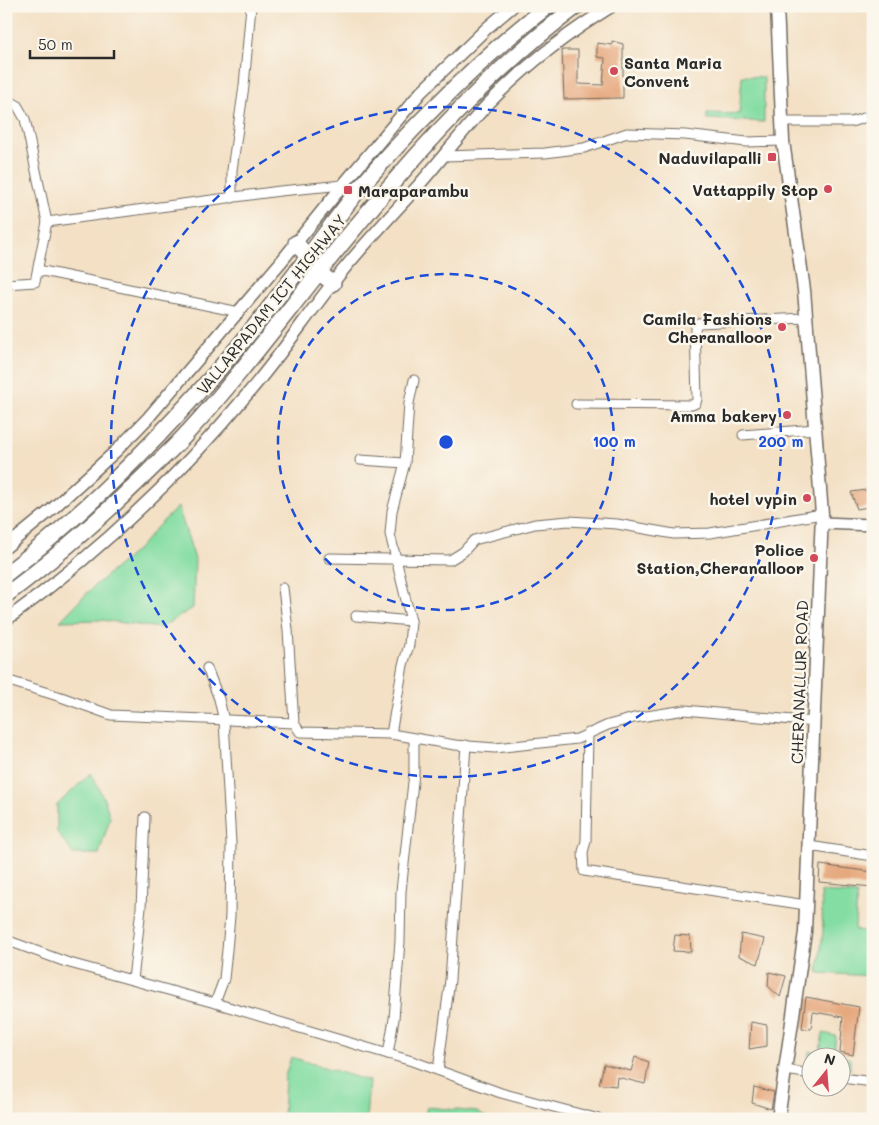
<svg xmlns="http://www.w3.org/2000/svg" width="879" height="1125" font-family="Mali,sans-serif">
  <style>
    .green { fill: #84dda3; stroke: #588467 }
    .building { fill: #e5a478 }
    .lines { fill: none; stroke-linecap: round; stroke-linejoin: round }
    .minor-casing { stroke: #716a61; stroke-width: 11 }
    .tertiary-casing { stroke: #716a61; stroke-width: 14 }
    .secondary-casing { stroke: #716a61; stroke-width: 15 }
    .trunk-casing { stroke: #716a61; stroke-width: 18 }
    .minor { stroke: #fff; stroke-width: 9 }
    .tertiary { stroke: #fff; stroke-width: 11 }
    .secondary { stroke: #fff; stroke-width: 12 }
    .trunk { stroke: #fff; stroke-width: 15 }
    .ring { fill: none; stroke: #1d4ed8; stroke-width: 2.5; stroke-dasharray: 9 6 }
    .poi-dot { fill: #d1495b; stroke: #fbf7ec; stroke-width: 2 }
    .labels { text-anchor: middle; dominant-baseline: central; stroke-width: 5; stroke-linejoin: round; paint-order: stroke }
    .poi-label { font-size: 16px; font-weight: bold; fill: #2b2b2b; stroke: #fbf7ec; text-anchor: end }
    .street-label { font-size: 16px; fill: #2b2b2b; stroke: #fbf7ec }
    .centre { fill: #1d4ed8; stroke: #fbf7ec; stroke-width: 2.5 }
    .ring-label { font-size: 15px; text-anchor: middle; font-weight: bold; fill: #1d4ed8; stroke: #fbf7ec; stroke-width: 5; stroke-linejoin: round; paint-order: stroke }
  </style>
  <rect width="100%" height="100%" fill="#fbf7ec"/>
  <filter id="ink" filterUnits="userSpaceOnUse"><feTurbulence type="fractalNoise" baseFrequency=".02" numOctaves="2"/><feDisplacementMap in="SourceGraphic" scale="10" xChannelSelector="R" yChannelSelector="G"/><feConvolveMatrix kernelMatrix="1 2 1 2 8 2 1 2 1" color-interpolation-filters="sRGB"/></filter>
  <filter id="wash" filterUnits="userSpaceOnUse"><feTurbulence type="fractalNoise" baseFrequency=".0096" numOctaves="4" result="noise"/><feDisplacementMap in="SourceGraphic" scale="20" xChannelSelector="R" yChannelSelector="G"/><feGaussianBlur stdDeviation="1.12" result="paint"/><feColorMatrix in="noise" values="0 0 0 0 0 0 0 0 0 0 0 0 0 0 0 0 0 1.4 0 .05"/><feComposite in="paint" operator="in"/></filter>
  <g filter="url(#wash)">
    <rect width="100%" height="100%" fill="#f3e0c5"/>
    <!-- green -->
    <g class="green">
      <path d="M742 76 764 77V122L707 119V113L739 114Z"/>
      <path d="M178 507 195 559 193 608 160 628 102 620 60 621 94 586 139 548 157 527Z"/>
      <path d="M91 773 105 801 110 818 99 854H73L57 832V805Z"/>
      <path d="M821 892 857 894 855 930 873 932V976L818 973 823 931Z"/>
      <path d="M823 1033 836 1036 834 1053 850 1059V1070L842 1068V1058H812L811 1063H808L809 1052 820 1051Z"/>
      <path d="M291 1057 369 1081 366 1119H283L285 1076Z"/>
      <path d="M427 1107 477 1112 488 1119H424Z"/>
    </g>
    <g id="blocks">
      <!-- building -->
      <g class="building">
        <path d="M612 41 623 44V98L564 99 562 50H578V84L603 85 605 58 597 57V43L612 45Z"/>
        <path d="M867 490 871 496 873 506 857 509 851 492Z"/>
        <path d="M820 865 873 872V887L819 882Z"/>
        <path d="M741 934 765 939 758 964 739 956Z"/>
        <path d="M675 935 690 936 691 952 673 951Z"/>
        <path d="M769 972 786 976 780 997 768 986Z"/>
        <path d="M806 997 859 1007 853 1055 840 1052 843 1017 813 1012 811 1029 802 1028Z"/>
        <path d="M751 1022 767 1025V1046L749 1049Z"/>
        <path d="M635 1057 649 1062 645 1084 617 1077 616 1086 599 1084 604 1064 631 1071Z"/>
        <path d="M754 1087 774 1092 771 1109 752 1103Z"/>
      </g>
    </g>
  </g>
  <g filter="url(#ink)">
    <use href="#blocks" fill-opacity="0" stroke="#716a61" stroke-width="1"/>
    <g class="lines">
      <!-- minor casing -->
      <g class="minor-casing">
        <g id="minor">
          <path d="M6 99 17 105 25 119 47 222"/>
          <path d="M782 122H851L873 115"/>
          <path d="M444 156 545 153 584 148 627 133 685 135 747 142 783 141"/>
          <path d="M232 198V170L244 86 251 6"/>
          <path d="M38 270 239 312"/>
          <path d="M6 284 35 282 47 222 280 191 343 185"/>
          <path d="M576 404 692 405 696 403 697 399 695 328 698 323 806 318"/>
          <path d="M743 435 815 429"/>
          <path d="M360 460 405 463"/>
          <path d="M329 558 450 560 463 552 474 540 535 524 569 521 617 524 674 534 710 533 822 514"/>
          <path d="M283 588 288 630 294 723"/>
          <path d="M356 616 411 621"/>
          <path d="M207 668 219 699 224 721 231 843 230 916 227 950 224 979 215 1003"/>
          <path d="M6 680 61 697 111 715 294 723 300 732 391 734 455 745 495 748 577 739 608 725 634 718 685 710 814 722"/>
          <path d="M588 733 586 841 583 852 584 871 806 905"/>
          <path d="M391 734 403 665 409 645 411 621 390 534 392 511 405 463 409 403 414 380"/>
          <path d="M809 846 873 856"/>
          <path d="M6 940 66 962 215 1003 412 1061 501 1093 599 1119"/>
          <path d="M133 980 141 908 145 817"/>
          <path d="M388 1054 394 1019 400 941 401 891 414 773V739"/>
          <path d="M438 1070 450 980 466 745"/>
          <path d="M785 1070 812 1074"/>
          <path d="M842 1078 873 1082"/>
        </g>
      </g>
      <!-- tertiary casing -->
      <g class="tertiary-casing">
        <g id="tertiary">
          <path d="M822 523 873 525"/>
          <path d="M6 547 50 511 117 450 148 418 280 263 343 185 421 92 488 27 513 6"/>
          <path d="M6 620C97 554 178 478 250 391 279 357 304 320 332 284 358 250 389 218 418 186 442 159 464 129 489 103 525 66 568 33 612 6"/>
        </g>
      </g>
      <!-- secondary casing -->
      <g class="secondary-casing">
        <path id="secondary" d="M777 6 783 141 804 290 822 514 805 932 778 1119"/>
      </g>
      <!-- trunk casing -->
      <g class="trunk-casing">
        <g id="trunk">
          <path d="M296 243 308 257"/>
          <path d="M318 272 333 283"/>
          <path d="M6 574C92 509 168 429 237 348 281 296 319 240 360 188 378 166 397 146 416 126 457 84 500 42 548 6"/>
          <path d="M6 595C56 558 103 516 147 473 160 460 175 447 188 432 235 381 276 326 319 272 396 176 477 80 577 6"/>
        </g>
      </g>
      <!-- minor -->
      <use href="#minor" class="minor"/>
      <!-- tertiary -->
      <use href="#tertiary" class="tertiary"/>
      <!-- secondary -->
      <use href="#secondary" class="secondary"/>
      <!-- trunk -->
      <use href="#trunk" class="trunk"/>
    </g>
  </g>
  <!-- distance rings -->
  <g class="ring">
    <circle cx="446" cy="442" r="168"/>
    <circle cx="446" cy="442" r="335"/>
  </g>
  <!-- markers -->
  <g class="poi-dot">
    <circle cx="614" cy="71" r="5"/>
    <rect x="767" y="152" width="10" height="10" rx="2.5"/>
    <circle cx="828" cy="189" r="5"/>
    <rect x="343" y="185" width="10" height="10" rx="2.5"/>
    <circle cx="782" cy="327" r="5"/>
    <circle cx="787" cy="415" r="5"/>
    <circle cx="807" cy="498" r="5"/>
    <circle cx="814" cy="558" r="5"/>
  </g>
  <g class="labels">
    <!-- poi labels -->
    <g class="poi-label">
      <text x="624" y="62" text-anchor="start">Santa Maria<tspan x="624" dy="18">Convent</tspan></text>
      <text x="762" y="157">Naduvilapalli</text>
      <text x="818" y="189">Vattappily Stop</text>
      <text x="358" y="190" text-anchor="start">Maraparambu</text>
      <text x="772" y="318">Camila Fashions<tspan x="772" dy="18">Cheranalloor</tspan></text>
      <text x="777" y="415">Amma bakery</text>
      <text x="797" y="498">hotel vypin</text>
      <text x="804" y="549">Police<tspan x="804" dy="18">Station,Cheranalloor</tspan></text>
    </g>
    <!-- street labels -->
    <g class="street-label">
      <text transform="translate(271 304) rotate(-51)">VALLARPADAM ICT HIGHWAY</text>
      <text transform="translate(799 682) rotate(-88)">CHERANALLUR ROAD</text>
    </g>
  </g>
  <circle cx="446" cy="442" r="8" class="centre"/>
  <g class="ring-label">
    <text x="614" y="447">100 m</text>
    <text x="781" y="447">200 m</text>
  </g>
  <!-- margin -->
  <rect width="879" height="1125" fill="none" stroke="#fbf7ec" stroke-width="25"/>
  <!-- north arrow -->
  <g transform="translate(826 1072) rotate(17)"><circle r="24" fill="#fbf7ec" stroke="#a8a59f"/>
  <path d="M0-4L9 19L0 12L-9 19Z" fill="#d1495b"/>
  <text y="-8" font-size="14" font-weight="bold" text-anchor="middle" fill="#2b2b2b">N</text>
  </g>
  <!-- scale -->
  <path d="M30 50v8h84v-8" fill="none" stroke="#2b2b2b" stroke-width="2.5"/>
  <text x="38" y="50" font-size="15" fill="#2b2b2b" stroke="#fbf7ec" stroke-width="4" paint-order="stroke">50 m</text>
</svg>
